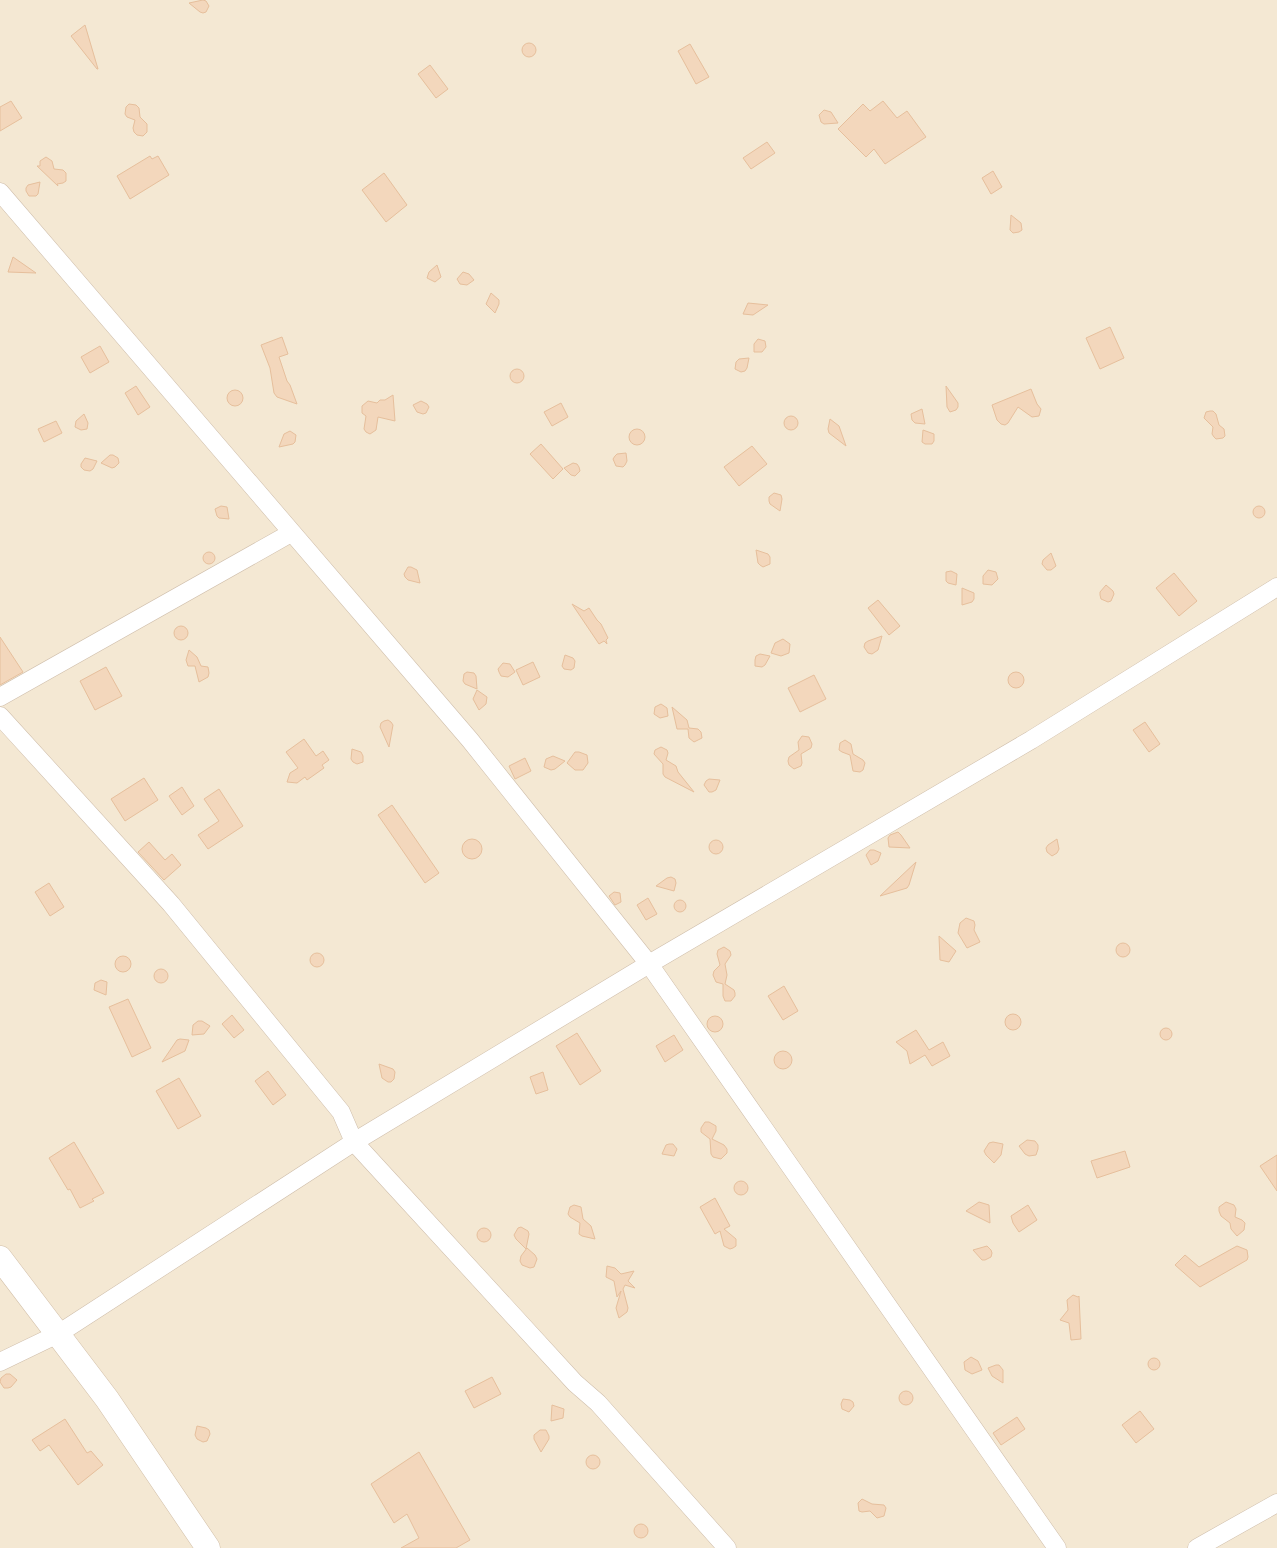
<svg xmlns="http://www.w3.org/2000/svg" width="1277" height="1548" font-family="'IBM Plex Sans',sans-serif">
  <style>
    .residential { fill: #f4e8d3 }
    .building { fill: #f3d7bc; stroke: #e6bf9c }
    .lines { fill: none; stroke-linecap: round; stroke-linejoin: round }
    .street-casing { stroke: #cfbeab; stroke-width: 19 }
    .secondary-casing { stroke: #d2bfa8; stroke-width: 25 }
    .street { stroke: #fff; stroke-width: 18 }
    .secondary { stroke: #fff; stroke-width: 24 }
  </style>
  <rect width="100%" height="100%" fill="#fdf6e5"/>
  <!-- residential -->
  <rect class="residential" x="0" y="0" width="1277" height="1548"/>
  <!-- building -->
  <g class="building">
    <path d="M203 0 206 1 209 6 206 12 203 13 200 12 189 3Z"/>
    <path d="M85 25 98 69H97L71 36Z"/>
    <circle cx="529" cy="50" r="7"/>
    <path d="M690 44 709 77 696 84 678 51Z"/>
    <path d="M430 65 448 89 436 98 418 74Z"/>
    <path d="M11 101 22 118 0 131V107Z"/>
    <path d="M883 101 897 118 907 111 926 137 885 164 874 149 866 157 838 129 863 104 870 111Z"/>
    <path d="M129 104 136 105 139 108 140 117 147 124V132L143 136 137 135 134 132 133 128 135 120 127 117 125 114 126 107Z"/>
    <path d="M824 110 831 112 838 123 824 124 821 122 819 115Z"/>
    <path d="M767 142 775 153 751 169 743 158Z"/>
    <path d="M150 156 152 159 158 156 169 175 130 199 117 176Z"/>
    <path d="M46 157 52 161 54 169 63 170 66 173V181L63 183 57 184 58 186 37 166H40V161Z"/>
    <path d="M993 171 1002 187 991 194 982 178Z"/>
    <path d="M384 173 407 205 386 222 362 190Z"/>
    <path d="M40 182 38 194 36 196H29L26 191V188L28 185Z"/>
    <path d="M1011 215 1021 223 1022 230 1019 232 1013 233 1010 230Z"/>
    <path d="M13 257 36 273 8 272Z"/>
    <path d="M437 265 441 277 435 282 427 278 429 272Z"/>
    <path d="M463 272 469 274 474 280 467 285 460 284 457 279Z"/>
    <path d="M491 293 499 300V304L495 313 486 304Z"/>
    <path d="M748 303 768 305 753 315 743 314Z"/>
    <path d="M1110 327 1124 358 1100 369 1086 338Z"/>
    <path d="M282 337 288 354 279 357 287 381 290 385 297 404 277 397 274 393 270 368 261 345Z"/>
    <path d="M758 339 765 341 766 347 762 352H754V344Z"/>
    <path d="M100 346 109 362 90 373 81 357Z"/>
    <path d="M749 358 747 368 745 371 741 372 735 369 736 362 739 359Z"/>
    <circle cx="517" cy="376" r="7"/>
    <path d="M136 386 150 407 138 415 125 393Z"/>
    <path d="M946 386 958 403V407L956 410 950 412 947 407Z"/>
    <path d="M1031 389 1037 404 1041 409 1039 416 1032 417 1018 407 1008 423 1005 425 1001 424 997 420 992 405Z"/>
    <circle cx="235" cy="398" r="8"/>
    <path d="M393 395 395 421 378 417 376 430 370 434 366 432 364 429 366 416 362 413V406L368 401 377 403 380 400H385Z"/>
    <path d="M421 401 427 404 429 407 426 413 423 414 417 412 413 405Z"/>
    <path d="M561 403 568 417 552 426 544 412Z"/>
    <path d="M922 409 925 424 915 423 912 420 911 414Z"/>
    <path d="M1210 411H1213L1216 414 1219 425 1224 429 1225 436 1223 438 1216 439 1214 437 1212 434 1213 427 1204 418 1206 412Z"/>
    <path d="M84 414 88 423 87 429 81 430 75 427 76 421Z"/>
    <circle cx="791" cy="423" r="7"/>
    <path d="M830 419 839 426 846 446 829 433 828 429Z"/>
    <path d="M56 421 62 433 44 442 38 429Z"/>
    <circle cx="637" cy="437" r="8"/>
    <path d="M923 430 934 434V441L932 444H925L922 442Z"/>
    <path d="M290 431 296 435 295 442 293 444 279 447 284 434Z"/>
    <path d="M541 444 563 469 553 479 530 454Z"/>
    <path d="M752 446 767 464 739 486 724 467Z"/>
    <path d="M626 453 627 461 625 465 623 467 616 466 613 459 615 456 617 454Z"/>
    <path d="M110 455H113L118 458 119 463 115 467 112 468 101 463Z"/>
    <path d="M85 458 97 461 93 469 90 471 84 470 81 467V464Z"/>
    <path d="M573 463 577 464 579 467 580 471 575 476 571 475 564 468Z"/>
    <path d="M774 493 781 495 782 499 780 511 770 504 769 501V497Z"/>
    <circle cx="1259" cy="512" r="6"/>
    <path d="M221 506 227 507 229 519 219 518 217 516 215 509Z"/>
    <path d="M756 550 768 554 770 557V564L763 567 760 565 758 563Z"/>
    <circle cx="209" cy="558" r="6"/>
    <path d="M1051 553 1056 566 1051 570H1047L1042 564 1043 560Z"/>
    <path d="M408 567H411L417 570 420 583 408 580 405 577 404 574Z"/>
    <path d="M988 570 996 572 998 579 992 585 983 584V576Z"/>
    <path d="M951 571 957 574 956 585 948 583 946 581V572Z"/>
    <path d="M1174 573 1197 601 1179 616 1156 588Z"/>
    <path d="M1106 585 1113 591 1114 594 1111 601 1108 602 1101 599 1100 595V592Z"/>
    <path d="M962 588 974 593V599L972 602 962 605Z"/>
    <path d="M878 600 900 626 889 635 868 608Z"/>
    <path d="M572 604 584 611 589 608 597 620 601 624 608 638 606 640 607 644 604 641 599 644Z"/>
    <circle cx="181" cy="633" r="7"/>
    <path d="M882 636 878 650 872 654 868 653 864 647 865 643 868 641Z"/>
    <path d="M0 637 23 672 0 685Z"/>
    <path d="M783 639 790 644 789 653 781 656 771 653 775 643Z"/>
    <path d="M189 650 197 657 201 666 208 667 209 673 208 677 199 682 195 666H188L186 660Z"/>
    <path d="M760 654 770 656 765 665 762 667 755 666V660L756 656Z"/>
    <path d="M565 655 573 658 575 661 574 668 571 670 564 669 562 666Z"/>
    <path d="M533 662 540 677 523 685 516 670Z"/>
    <path d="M503 663 510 664 515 672 508 677 501 676 499 672 498 669Z"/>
    <path d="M106 667 122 696 95 710 80 681Z"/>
    <path d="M467 672 474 673 476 676 477 689 465 684 463 681 464 674Z"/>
    <circle cx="1016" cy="680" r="8"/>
    <path d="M814 675 826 699 800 712 788 688Z"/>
    <path d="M477 690 487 697 486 704 479 710 473 699Z"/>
    <path d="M661 704 667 708 668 716 660 718 654 714 655 707Z"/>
    <path d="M672 707 687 720 689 728 698 729 701 732 702 738 694 742 689 738 688 729H677Z"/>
    <path d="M388 720 391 722 393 725 389 747 380 727 381 723 384 721Z"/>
    <path d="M1145 722 1160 744 1149 752 1133 730Z"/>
    <path d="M802 736 809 737 812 744 811 748 801 754 802 763 801 766 794 769 789 765 788 761 789 757 799 750 798 742Z"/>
    <path d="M304 739 316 756 323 751 329 760 322 765 324 768 307 780 305 777 297 783 287 782 290 773 298 768 286 752Z"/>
    <path d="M845 740 851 744 853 754 863 760 865 763 863 770 860 772 853 771 850 755 842 752 839 750 840 743Z"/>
    <path d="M661 747 667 750 668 753 666 760 676 766 678 772 694 792 665 777 663 774V764L654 754 655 750Z"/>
    <path d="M352 749 361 752 363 756V762L357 764 353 762 351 759Z"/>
    <path d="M575 752H579L587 755 588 763 583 770H575L567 763Z"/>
    <path d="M553 756 565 761 555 769 551 770 544 767 546 759Z"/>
    <path d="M525 758 531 771 515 779 509 766Z"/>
    <path d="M144 778 158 800 125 821 111 799Z"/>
    <path d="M709 779 720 780 716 790 712 792H709L704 785 706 781Z"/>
    <path d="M182 787 194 806 182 815 169 796Z"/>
    <path d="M219 789 243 826 208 849 198 835 219 821 204 799Z"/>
    <path d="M392 805 439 873 425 883 378 815Z"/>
    <path d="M898 832 901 835 910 848 889 847 888 838 890 835Z"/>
    <circle cx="472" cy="849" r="10"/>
    <path d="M1057 839 1059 849 1057 853 1052 856 1047 852 1046 848 1048 845Z"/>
    <circle cx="716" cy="847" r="7"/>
    <path d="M149 842 165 860 172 854 181 865 164 880 138 852Z"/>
    <path d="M870 850H874L881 853 878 861 871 865 866 855Z"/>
    <path d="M916 862 909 885 907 888 880 896Z"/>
    <path d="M671 877 675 879 676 883 674 891 656 886 667 878Z"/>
    <path d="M49 883 64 907 50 916 35 892Z"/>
    <path d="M614 892 620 893 621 902 615 905 609 896Z"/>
    <path d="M648 898 657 914 646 920 637 905Z"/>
    <circle cx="680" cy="906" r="6"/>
    <path d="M966 918 974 921 975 925 974 930 980 942 967 948 958 933 960 923Z"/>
    <path d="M939 936 956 951 949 962 940 960Z"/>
    <circle cx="1123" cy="950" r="7"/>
    <path d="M724 947 730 951 731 955 725 964 727 975 725 984 734 990 735 993V996L731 1001H725L723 996V984L716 982 713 975 714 971 720 965 717 954 718 950Z"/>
    <circle cx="317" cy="960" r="7"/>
    <circle cx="123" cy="964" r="8"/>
    <circle cx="161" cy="976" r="7"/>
    <path d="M101 980 107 982 106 995 94 990 95 983Z"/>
    <path d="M784 986 798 1011 783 1020 768 996Z"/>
    <path d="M128 999 151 1048 132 1057 109 1007Z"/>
    <circle cx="1013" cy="1022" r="8"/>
    <path d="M232 1015 244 1030 234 1038 222 1024Z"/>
    <circle cx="715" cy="1024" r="8"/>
    <path d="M198 1021H202L210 1026 204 1034 192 1035 193 1025Z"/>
    <circle cx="1166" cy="1034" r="6"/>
    <path d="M916 1030 929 1050 943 1042 950 1056 932 1066 925 1055 910 1064 907 1051 896 1042Z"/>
    <path d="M577 1033 601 1071 580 1085 556 1046Z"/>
    <path d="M674 1035 683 1050 665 1062 656 1046Z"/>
    <path d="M180 1039 189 1040 185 1051 162 1062 177 1040Z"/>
    <circle cx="783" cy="1060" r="9"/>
    <path d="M379 1064 393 1069 395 1072 394 1079 391 1082H388L382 1078Z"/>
    <path d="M268 1071 286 1095 273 1105 255 1081Z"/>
    <path d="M543 1072 548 1090 536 1094 530 1077Z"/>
    <path d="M179 1078 201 1116 178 1129 156 1091Z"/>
    <path d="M705 1122H709L716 1126V1131L712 1139 724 1145 727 1149V1153L721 1159 713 1157 711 1154 710 1139 701 1132V1128Z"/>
    <path d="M1027 1140 1035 1141 1038 1145V1149L1036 1155 1029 1156 1025 1154 1019 1146Z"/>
    <path d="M74 1142 104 1193 92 1199 94 1201 80 1208 70 1189 68 1190 49 1158Z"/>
    <path d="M993 1142 1003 1144 1001 1155 994 1163 986 1155 984 1151 989 1143Z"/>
    <path d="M669 1144H673L677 1149 674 1156 662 1154 666 1145Z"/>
    <path d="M1125 1151 1130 1167 1097 1178 1091 1161Z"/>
    <path d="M1277 1155V1191L1260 1166Z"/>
    <circle cx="741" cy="1188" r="7"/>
    <path d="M715 1198 730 1226 724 1229 736 1239V1246L733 1248 730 1249 724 1246 720 1231 715 1234 700 1207Z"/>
    <path d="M979 1202 989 1205 990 1223 966 1211Z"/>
    <path d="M1226 1202 1234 1205 1236 1209 1235 1217 1242 1220 1245 1223 1244 1230 1237 1236 1231 1229 1230 1223 1221 1216 1219 1211V1207Z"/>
    <path d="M574 1205 581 1207 583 1219 591 1226 595 1239 582 1236 579 1234 580 1223 570 1217 568 1214 570 1207Z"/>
    <path d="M1028 1205 1037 1220 1019 1232 1013 1223 1011 1216Z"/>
    <path d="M521 1227 528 1231 529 1234 526 1249 516 1239 514 1235 518 1228Z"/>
    <circle cx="484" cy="1235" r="7"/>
    <path d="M987 1246 991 1250 992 1253 991 1257 985 1260H982L973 1250Z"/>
    <path d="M1237 1246 1247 1250 1248 1257 1247 1260 1200 1287 1175 1265 1185 1255 1199 1267Z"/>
    <path d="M527 1248 535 1255 537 1259 534 1267 530 1268 522 1265 520 1261 521 1256Z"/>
    <path d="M607 1266 615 1268 621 1274 634 1271 628 1281 635 1288 625 1285 623 1289 628 1308 627 1312 619 1318 616 1308 621 1291 617 1297 614 1281 606 1277Z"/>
    <path d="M1073 1295 1078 1297 1079 1296 1081 1339 1071 1340 1069 1323 1060 1320 1068 1310 1067 1300Z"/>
    <path d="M971 1357 978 1361 982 1370 972 1374 965 1370 964 1362Z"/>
    <circle cx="1154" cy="1364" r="6"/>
    <path d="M996 1365H999L1003 1370V1383L992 1376 988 1368Z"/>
    <path d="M6 1374H10L17 1380 11 1387 8 1388H4L0 1382 1 1378Z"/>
    <path d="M492 1377 501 1394 474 1408 465 1391Z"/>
    <circle cx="906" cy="1398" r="7"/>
    <path d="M843 1399 850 1400 853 1402 854 1406 849 1412 842 1409 841 1404Z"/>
    <path d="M552 1405 564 1409 563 1418 551 1421Z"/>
    <path d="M1140 1411 1154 1429 1136 1443 1122 1425Z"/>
    <path d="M1017 1417 1025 1429 1001 1445 993 1433Z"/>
    <path d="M65 1419 87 1453 91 1451 103 1465 78 1485 49 1445 40 1451 32 1440Z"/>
    <path d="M197 1426 206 1428 209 1430 210 1434 207 1441 203 1442 197 1439 195 1435Z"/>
    <path d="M540 1430H546L549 1436V1439L541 1452 534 1439V1435Z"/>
    <path d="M419 1452 470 1540 456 1548H401L419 1538 407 1514 394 1523 371 1484Z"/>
    <circle cx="593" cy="1462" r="7"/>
    <path d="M862 1499 872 1504 884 1505 886 1508 884 1516 877 1518 870 1511 862 1512 859 1511 858 1503Z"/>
    <circle cx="641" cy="1531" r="7"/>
  </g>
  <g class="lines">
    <!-- street casing -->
    <g class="street-casing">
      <g id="street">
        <path d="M0 192 470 740 649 964 1057 1548"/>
        <path d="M0 697 291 533"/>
        <path d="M0 716 171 904 341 1112 354 1142 575 1383 598 1403 727 1548"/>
        <path d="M0 1362 58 1334 354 1142 649 964 1031 740 1277 587"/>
        <path d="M1197 1548 1277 1503"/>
      </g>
    </g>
    <!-- secondary casing -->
    <g class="secondary-casing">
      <path id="secondary" d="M0 1258 107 1399 208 1548"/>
    </g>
    <!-- street -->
    <use href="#street" class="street"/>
    <!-- secondary -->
    <use href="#secondary" class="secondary"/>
  </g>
</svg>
